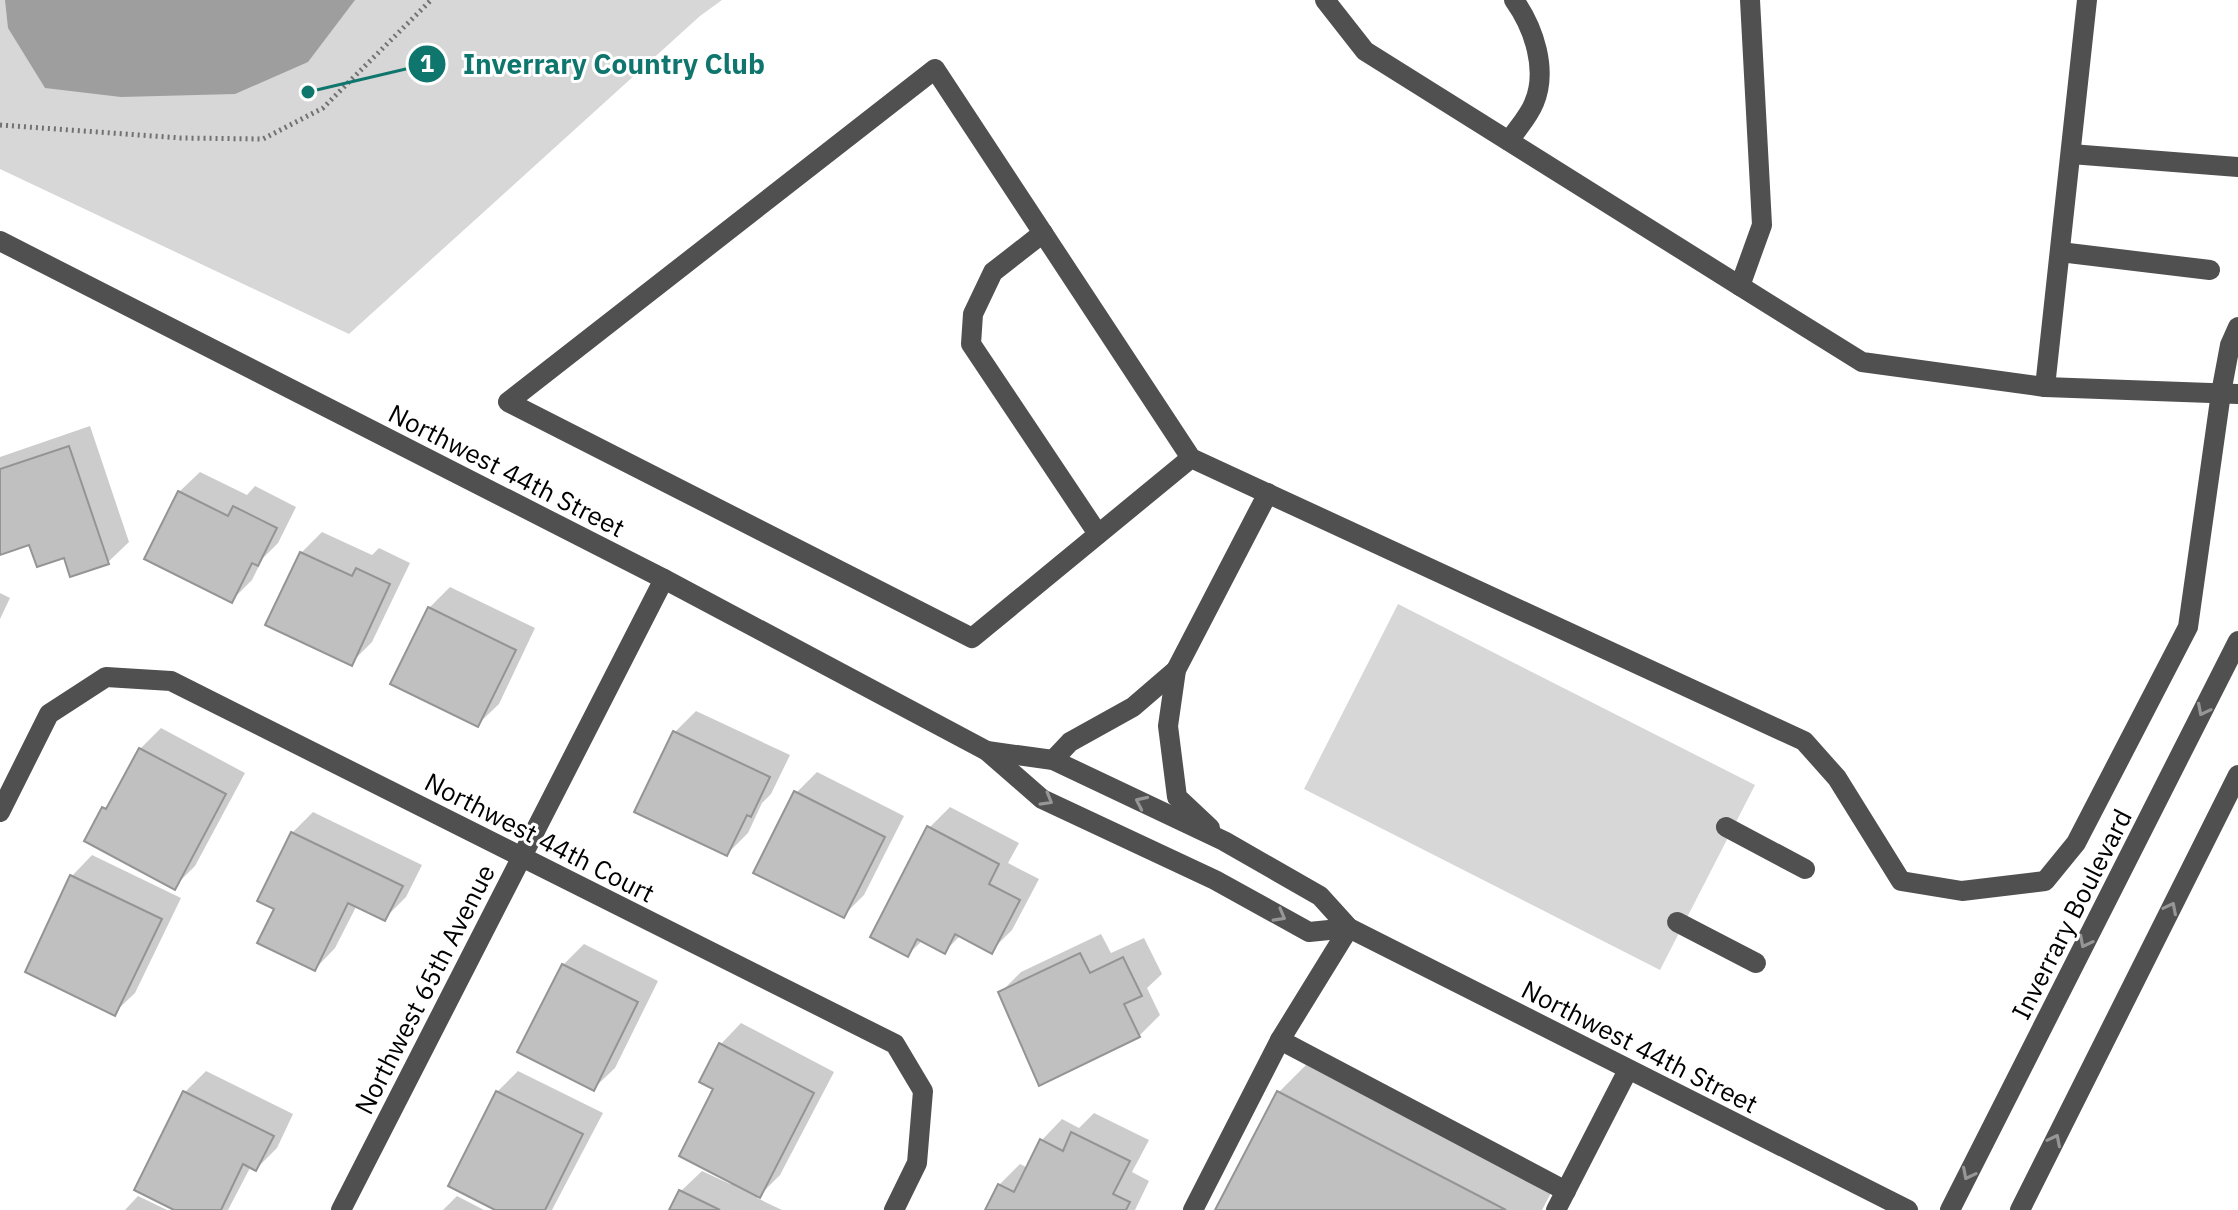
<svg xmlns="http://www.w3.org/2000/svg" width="2238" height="1210" font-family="'IBM Plex Sans',sans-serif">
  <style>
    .green { fill: #d7d7d7 }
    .water { fill: #9e9e9e }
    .shadow { fill: #0003 }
    .building { fill: #c0c0c0; stroke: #949494; stroke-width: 2 }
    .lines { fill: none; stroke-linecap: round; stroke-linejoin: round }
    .path { stroke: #727272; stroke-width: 5; stroke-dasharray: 2 4; stroke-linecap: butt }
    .minor { stroke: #505050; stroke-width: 20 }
    .oneway { stroke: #969696 }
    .labels { text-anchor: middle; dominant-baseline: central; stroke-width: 6; stroke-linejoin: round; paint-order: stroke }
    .street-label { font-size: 26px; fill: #000; stroke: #fff }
    .leader { fill: none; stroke: #0f766e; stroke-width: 3 }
    .callout-dot { fill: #0f766e; stroke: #fff; stroke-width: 3 }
    .mark-label { font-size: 24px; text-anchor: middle; font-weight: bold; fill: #fff }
    .callout-label { font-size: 28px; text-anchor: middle; font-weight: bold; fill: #0f766e; stroke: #fff; stroke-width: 6; stroke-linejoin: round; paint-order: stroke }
  </style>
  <rect width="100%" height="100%" fill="#fff"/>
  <!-- green -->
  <g class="green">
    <path d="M0 0H722L700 16 349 334 0 169Z"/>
    <path d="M1398 604 1755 785 1660 970 1304 789Z"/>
  </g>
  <!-- water -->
  <path class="water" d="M5 0H355L308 62 235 94 121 97 45 88 8 28Z"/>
  <!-- shadow -->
  <g class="shadow">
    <path d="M90 426 129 542 108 562 65 555 31 542 0 553V457Z"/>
    <path d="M200 472 247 495 255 486 296 507 278 543 263 558 252 580 231 601 179 492Z"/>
    <path d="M322 532 372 555 379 548 410 563 372 642 351 663 301 553Z"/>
    <path d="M450 587 535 628 499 704 478 724 429 608Z"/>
    <path d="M0 593 10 598 0 619Z"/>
    <path d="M696 711 790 755 771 794 762 803 748 833 727 854 637 811 675 732Z"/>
    <path d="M161 728 245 773 195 866 174 887 104 809 114 798 140 749Z"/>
    <path d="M817 772 904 816 864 895 843 916 796 793Z"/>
    <path d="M950 807 1019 843 1008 863 1039 879 1012 930 991 951 961 935 945 951 923 940 907 955 929 828Z"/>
    <path d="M313 812 422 865 406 897 385 918 357 905 335 948 315 969 277 909 292 833Z"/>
    <path d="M92 855 181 898 135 993 114 1013 42 935 72 876Z"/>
    <path d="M1101 934 1111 953 1144 938 1162 974 1147 988 1160 1015 1139 1036 1000 993 1021 972Z"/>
    <path d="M584 944 658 981 615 1068 594 1088 563 965Z"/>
    <path d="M741 1023 834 1072 780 1175 757 1198 782 1210H672L681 1191 702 1171 730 1184 732 1181 716 1088 721 1044Z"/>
    <path d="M1306 1065 1551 1193 1542 1210H1217L1279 1092Z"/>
    <path d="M206 1071 293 1114 277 1148 256 1169 251 1166 228 1210H178L185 1092Z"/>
    <path d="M518 1071 603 1113 552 1210H500L497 1092Z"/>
    <path d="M1094 1113 1149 1140 1132 1172 1149 1181 1135 1210H987L999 1185 1020 1164 1028 1168 1042 1140 1062 1119 1079 1128Z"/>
    <path d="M138 1196 167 1210H125Z"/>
    <path d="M457 1196 484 1210H443Z"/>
  </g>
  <!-- building -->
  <g class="building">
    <path d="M69 446 109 564 70 577 64 558 37 567 29 545 0 555V469Z"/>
    <path d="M178 491 228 516 233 506 277 528 258 566 252 563 232 603 144 559Z"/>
    <path d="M300 552 352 576 356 568 390 584 352 666 265 625Z"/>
    <path d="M428 607 516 650 478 727 390 684Z"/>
    <path d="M673 731 770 777 751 817 747 815 727 856 634 812Z"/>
    <path d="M139 748 226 794 175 890 84 841 102 807 106 809Z"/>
    <path d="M794 791 885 837 844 918 753 873Z"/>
    <path d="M927 826 999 864 989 884 1020 900 992 954 955 934 945 954 917 939 908 957 870 937Z"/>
    <path d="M291 832 403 886 385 921 348 903 315 971 257 943 274 909 257 901Z"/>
    <path d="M70 875 162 919 115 1016 25 972Z"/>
    <path d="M1080 953 1090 973 1123 957 1142 996 1124 1004 1140 1037 1039 1086 998 992Z"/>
    <path d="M562 964 638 1002 594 1091 517 1052Z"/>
    <path d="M719 1043 814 1093 760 1198 679 1156 713 1089 699 1082Z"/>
    <path d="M183 1091 274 1136 256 1171 243 1164 221 1210H174L134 1190Z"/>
    <path d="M496 1091 583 1134 545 1210H495L448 1186Z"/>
    <path d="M1277 1091 1506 1210H1215Z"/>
    <path d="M1071 1132 1130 1161 1113 1194 1130 1202 1126 1210H985L998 1184 1014 1192 1040 1139 1063 1151Z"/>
    <path d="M679 1190 720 1210H669Z"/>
  </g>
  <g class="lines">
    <!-- path -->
    <path class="path" d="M0 125 181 138 263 139 323 108 431 0"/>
    <!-- minor -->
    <g class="minor">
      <path d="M1325 0 1365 51 1740 286 1762 225 1750 0"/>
      <path d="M1509 141C1517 129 1529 116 1534 103 1548 70 1534 28 1514 0"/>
      <path d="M2071 154 2238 167"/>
      <path d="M1043 233 993 272 973 314 971 344 1098 534"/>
      <path d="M0 241 664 579 987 751 1042 799 1215 880 1309 932 1349 928"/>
      <path d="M2060 252 2210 270"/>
      <path d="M1740 286 1862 362 2045 387 2238 394"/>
      <path d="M2045 387 2087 0"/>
      <path d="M1191 458 972 638 508 402 935 69 1191 458 1804 741 1837 778 1901 881 1962 891 2045 881 2076 843 2188 627 2221 393 2230 345 2238 327"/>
      <path d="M987 751 1053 760 1224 841 1320 896 1349 928 1908 1210"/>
      <path d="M1053 760 1070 742 1133 707 1176 670"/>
      <path d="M0 812 49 714 106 677 171 681 895 1044 923 1091 917 1163 894 1210"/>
      <path d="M1726 827 1805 869"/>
      <path d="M1210 828 1177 797 1168 726 1176 670 1268 493"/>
      <path d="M1677 922 1756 963"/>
      <path d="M1280 1040 1566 1191"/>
      <path d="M341 1210 664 579"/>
      <path d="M1193 1210 1280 1040 1349 928"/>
      <path d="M1556 1210 1628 1070"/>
      <path d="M1950 1210 2238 641"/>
      <path d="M2020 1210 2238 775"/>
    </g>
  </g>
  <!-- one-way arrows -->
  <defs><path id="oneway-chevron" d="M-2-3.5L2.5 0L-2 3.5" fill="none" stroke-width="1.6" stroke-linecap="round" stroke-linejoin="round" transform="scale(2)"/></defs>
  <g class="oneway">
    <use href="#oneway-chevron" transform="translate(2203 710) rotate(117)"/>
    <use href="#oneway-chevron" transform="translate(1047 800) rotate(30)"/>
    <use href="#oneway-chevron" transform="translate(1141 802) rotate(-155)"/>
    <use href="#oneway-chevron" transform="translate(2171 908) rotate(-63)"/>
    <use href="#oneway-chevron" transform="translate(1280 916) rotate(29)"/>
    <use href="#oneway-chevron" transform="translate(2085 942) rotate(117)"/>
    <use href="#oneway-chevron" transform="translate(2055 1140) rotate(-63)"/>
    <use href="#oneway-chevron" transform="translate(1968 1174) rotate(117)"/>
  </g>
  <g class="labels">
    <!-- street labels -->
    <g class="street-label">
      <text transform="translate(507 470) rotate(27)">Northwest 44th Street</text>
      <text transform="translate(540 837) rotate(27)">Northwest 44th Court</text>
      <text transform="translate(2071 914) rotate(-63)">Inverrary Boulevard</text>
      <text transform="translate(424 989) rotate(-63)">Northwest 65th Avenue</text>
      <text transform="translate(1640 1046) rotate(27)">Northwest 44th Street</text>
    </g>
  </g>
  <!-- callouts -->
  <path class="leader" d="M308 92L427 64"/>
  <g class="callout-dot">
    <circle cx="308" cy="92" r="8"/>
    <circle cx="427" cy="64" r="20"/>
  </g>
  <g class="mark-label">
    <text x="427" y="72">1</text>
  </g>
  <g class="callout-label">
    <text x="614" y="74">Inverrary Country Club</text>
  </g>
</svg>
